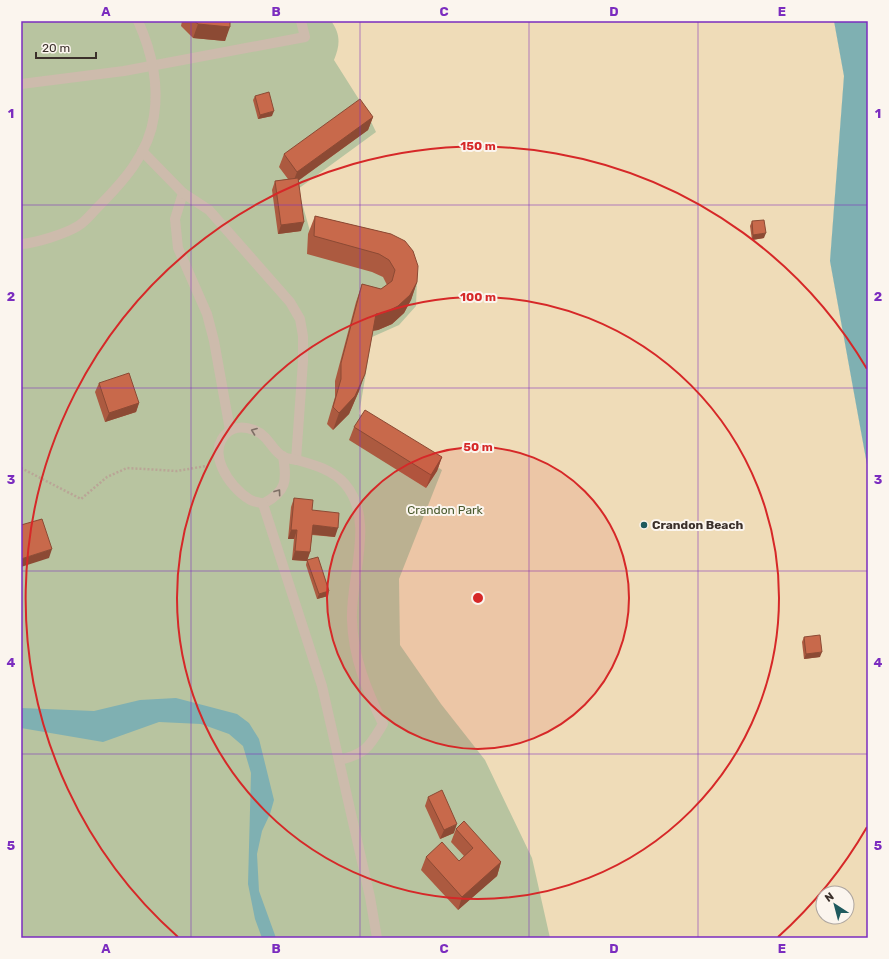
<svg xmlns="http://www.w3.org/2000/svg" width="889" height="959" font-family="Rubik,sans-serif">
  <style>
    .green { fill: #b8c4a0; fill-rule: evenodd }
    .sand { fill: #efdcb8; fill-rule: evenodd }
    .water { fill: #7fb0b2 }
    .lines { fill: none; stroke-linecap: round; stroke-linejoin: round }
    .path { stroke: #b9a596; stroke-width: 2.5; stroke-dasharray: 2 2; stroke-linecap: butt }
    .lane { stroke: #cdbbac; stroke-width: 10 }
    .wall { fill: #ac5a40 }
    .shaded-wall { fill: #8c4a34 }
    .building { fill: #c8694b; stroke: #8c4a34 }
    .oneway { stroke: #7d6f65 }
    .grid { fill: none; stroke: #7b2cbf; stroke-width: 1; stroke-opacity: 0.55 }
    .ring { fill: none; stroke: #d62828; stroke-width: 2 }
    .poi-dot { fill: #1f5a5e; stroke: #fbf5ee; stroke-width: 1.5 }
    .labels { text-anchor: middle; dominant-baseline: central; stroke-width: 4; stroke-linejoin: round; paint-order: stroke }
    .park-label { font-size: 12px; fill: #4a5a2e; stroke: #fbf5ee }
    .poi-label { font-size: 12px; font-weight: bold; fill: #3b302b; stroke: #fbf5ee; text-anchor: start }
    .centre { fill: #d62828; stroke: #fbf5ee; stroke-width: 2 }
    .ring-label { font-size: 12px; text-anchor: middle; font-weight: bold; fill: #d62828; stroke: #fbf5ee; stroke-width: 4; stroke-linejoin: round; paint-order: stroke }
    .neatline { fill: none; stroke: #7b2cbf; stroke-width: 1.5 }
    .grid-label { font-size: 13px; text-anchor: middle; font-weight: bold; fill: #7b2cbf }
  </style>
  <rect width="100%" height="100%" fill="#f4ebe1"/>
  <!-- green -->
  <path class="green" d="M21 21H834L844 76 830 261 868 470V938H21ZM823 893H847V917H823Z"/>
  <!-- sand -->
  <path class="sand" d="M331 21H834L844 76 830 261 868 470V938H550L532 858 485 760 441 704 400 645 399 579 442 470 359 414 372 337 399 325 416 306 417 280 310 231 298 189 376 132 365 109 334 60C340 46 341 34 331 21ZM823 893H847V917H823Z"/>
  <!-- water -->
  <g class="water">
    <path d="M834 21H868V470L830 261 844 76Z"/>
    <path d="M176 698 237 714 249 723 259 739 274 800 270 814 262 831 257 854 259 891 276 938H262L255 919 248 884 251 773 243 746 229 734 201 724 159 722 103 742 21 728V708L94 711 140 700Z"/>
  </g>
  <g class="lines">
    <!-- path -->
    <path class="path" d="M21 468 81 499 107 477 127 468 177 471 206 466"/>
    <!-- lane -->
    <g class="lane">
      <path d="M21 84 124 71 305 37 301 21"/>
      <path d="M142 151 183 193 175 219 178 248 207 314 214 341 230 430"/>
      <path d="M183 193 209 210 290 302 300 319 303 336V361L296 460"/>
      <path d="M21 244C36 243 65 234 78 226 85 222 91 214 96 209 122 183 149 154 154 116 159 84 151 50 138 21"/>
      <path d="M283 456C287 481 287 491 263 504 259 502 253 502 249 499 229 487 205 451 228 432 235 426 246 427 254 430 269 436 271 449 282 456 286 459 293 459 297 460 315 465 333 470 345 484 376 520 350 578 352 620 353 657 367 691 383 724 369 747 366 754 339 760"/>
      <path d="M263 504 322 686 370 897 377 938"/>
    </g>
  </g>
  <!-- wall -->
  <g class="wall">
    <path d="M182 21H230L225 41 193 38 181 26Z"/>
    <path d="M255 96 272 116 258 119 253 100Z"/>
    <path d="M373 117 368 130 298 181 301 231 278 234 272 190 275 181 288 179 279 167 284 154Z"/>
    <path d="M315 216 391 234 417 282 411 300 404 313 392 324 378 330 373 331 359 391 349 414 333 430 327 424 335 397V381L356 302 362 284 381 289 387 285 383 277 372 272 307 254 308 234Z"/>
    <path d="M752 221 764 238 752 240 750 226Z"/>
    <path d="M99 383 139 403 136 412 105 422 95 392Z"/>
    <path d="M354 427 442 457 437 471 426 488 349 440Z"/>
    <path d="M294 498 312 510 335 537 312 535 310 552 307 561 292 560 294 539H288L291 507Z"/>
    <path d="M307 560 328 596 317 599 306 565Z"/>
    <path d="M804 637 820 657 804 659 802 642Z"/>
    <path d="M428 797 454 833 440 839 425 806Z"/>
    <path d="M456 829 501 862 497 876 458 910 421 870 426 857 459 861 464 856 451 842Z"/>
  </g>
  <!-- shaded-wall -->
  <g class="shaded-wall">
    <path d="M198 24 230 27 225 41 193 38Z"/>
    <path d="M274 111 272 116 258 119 260 115Z"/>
    <path d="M373 117 368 130 292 185 297 172Z"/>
    <path d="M304 222 301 231 278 234 281 225Z"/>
    <path d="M766 233 764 238 752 240 753 235Z"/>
    <path d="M417 282 411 300 404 313 392 324 378 330 369 331 376 314Z"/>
    <path d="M365 374 359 391 349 414 333 430 339 413Z"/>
    <path d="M139 403 136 412 105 422 109 413Z"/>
    <path d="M442 457 437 471 426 488 431 475Z"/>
    <path d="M313 525 338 528 335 537 310 534Z"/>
    <path d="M291 530H297L294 539H288Z"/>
    <path d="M52 549 49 558 21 567V559Z"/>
    <path d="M295 551 310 552 307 561 292 560Z"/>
    <path d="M329 591 328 596 317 599 319 594Z"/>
    <path d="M822 652 820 657 804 659 806 654Z"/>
    <path d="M457 824 454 833 440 839 444 830Z"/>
    <path d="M501 862 497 876 458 910 462 897Z"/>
  </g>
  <!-- building -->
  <g class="building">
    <path d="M194 21H230V27L198 24Z"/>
    <path d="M269 92 274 111 260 115 255 96Z"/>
    <path d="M360 99 373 117 297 172 284 154Z"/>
    <path d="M298 178 304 222 281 225 275 181Z"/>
    <path d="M315 216 391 234 405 241 413 251 418 266 417 282 410 295 398 306 384 313 376 314 365 374 355 396 339 413 333 407 341 379V363L362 284 381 289 392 281 395 270 389 260 379 254 314 236Z"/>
    <path d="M764 220 766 233 753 235 752 221Z"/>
    <path d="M129 373 139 403 109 413 99 383Z"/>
    <path d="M365 410 442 457 431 475 354 427Z"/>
    <path d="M294 498 313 500 312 510 339 513 338 528 313 525 310 552 295 551 297 530H291Z"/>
    <path d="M42 519 52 549 21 559V525Z"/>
    <path d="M318 557 329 591 319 594 307 560Z"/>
    <path d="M820 635 822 652 806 654 804 637Z"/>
    <path d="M442 790 457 824 444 830 428 797Z"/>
    <path d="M464 821 501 862 462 897 426 857 442 842 459 861 473 848 456 829Z"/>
  </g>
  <!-- one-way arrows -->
  <defs><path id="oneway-chevron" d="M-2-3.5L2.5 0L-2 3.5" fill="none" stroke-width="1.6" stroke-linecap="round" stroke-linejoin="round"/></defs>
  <g class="oneway">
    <use href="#oneway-chevron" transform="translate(254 431) rotate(-159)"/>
    <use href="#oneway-chevron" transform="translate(278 492) rotate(-54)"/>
  </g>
  <!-- grid -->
  <path class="grid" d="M191 21V938M360 21V938M529 21V938M698 21V938M21 205H868M21 388H868M21 571H868M21 754H868"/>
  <!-- distance rings -->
  <circle cx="478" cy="598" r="151" fill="#d62828" fill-opacity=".12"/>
  <g class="ring">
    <circle cx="478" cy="598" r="151"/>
    <circle cx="478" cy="598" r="301"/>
    <path d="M867 827A452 452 0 0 1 778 937M178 937A452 452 0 1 1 867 369"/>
  </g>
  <!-- markers -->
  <circle class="poi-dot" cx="644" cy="525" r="4"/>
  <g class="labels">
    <!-- park labels -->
    <g class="park-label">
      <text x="445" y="510">Crandon Park</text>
    </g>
    <!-- poi labels -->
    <g class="poi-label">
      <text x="652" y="525">Crandon Beach</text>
    </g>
  </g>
  <circle cx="478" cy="598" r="6" class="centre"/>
  <g class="ring-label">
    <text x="478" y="150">150 m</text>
    <text x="478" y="301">100 m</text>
    <text x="478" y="451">50 m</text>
  </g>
  <!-- border -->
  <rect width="889" height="959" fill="none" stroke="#fbf5ee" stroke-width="44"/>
  <!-- north arrow -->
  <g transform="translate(835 905) rotate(324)"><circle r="19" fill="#fbf5ee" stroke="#aea6a0"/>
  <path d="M0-3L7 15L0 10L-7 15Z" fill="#1f5a5e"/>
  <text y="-6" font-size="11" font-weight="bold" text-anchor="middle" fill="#3b302b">N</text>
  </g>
  <!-- scale -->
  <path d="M36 52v6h60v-6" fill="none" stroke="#3b302b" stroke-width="2"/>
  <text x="42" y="52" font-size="12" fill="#3b302b" stroke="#fbf5ee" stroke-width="3" paint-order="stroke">20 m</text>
  <rect x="22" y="22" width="845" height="915" class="neatline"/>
  <g class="grid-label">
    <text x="106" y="16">A</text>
    <text x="276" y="16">B</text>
    <text x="444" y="16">C</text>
    <text x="614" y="16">D</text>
    <text x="782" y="16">E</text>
    <text x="11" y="118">1</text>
    <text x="878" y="118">1</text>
    <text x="11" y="301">2</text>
    <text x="878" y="301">2</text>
    <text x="11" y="484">3</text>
    <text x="878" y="484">3</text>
    <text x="11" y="667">4</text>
    <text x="878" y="667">4</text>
    <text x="11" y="850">5</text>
    <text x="878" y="850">5</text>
    <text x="106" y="953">A</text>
    <text x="276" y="953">B</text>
    <text x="444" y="953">C</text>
    <text x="614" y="953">D</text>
    <text x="782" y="953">E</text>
  </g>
</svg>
